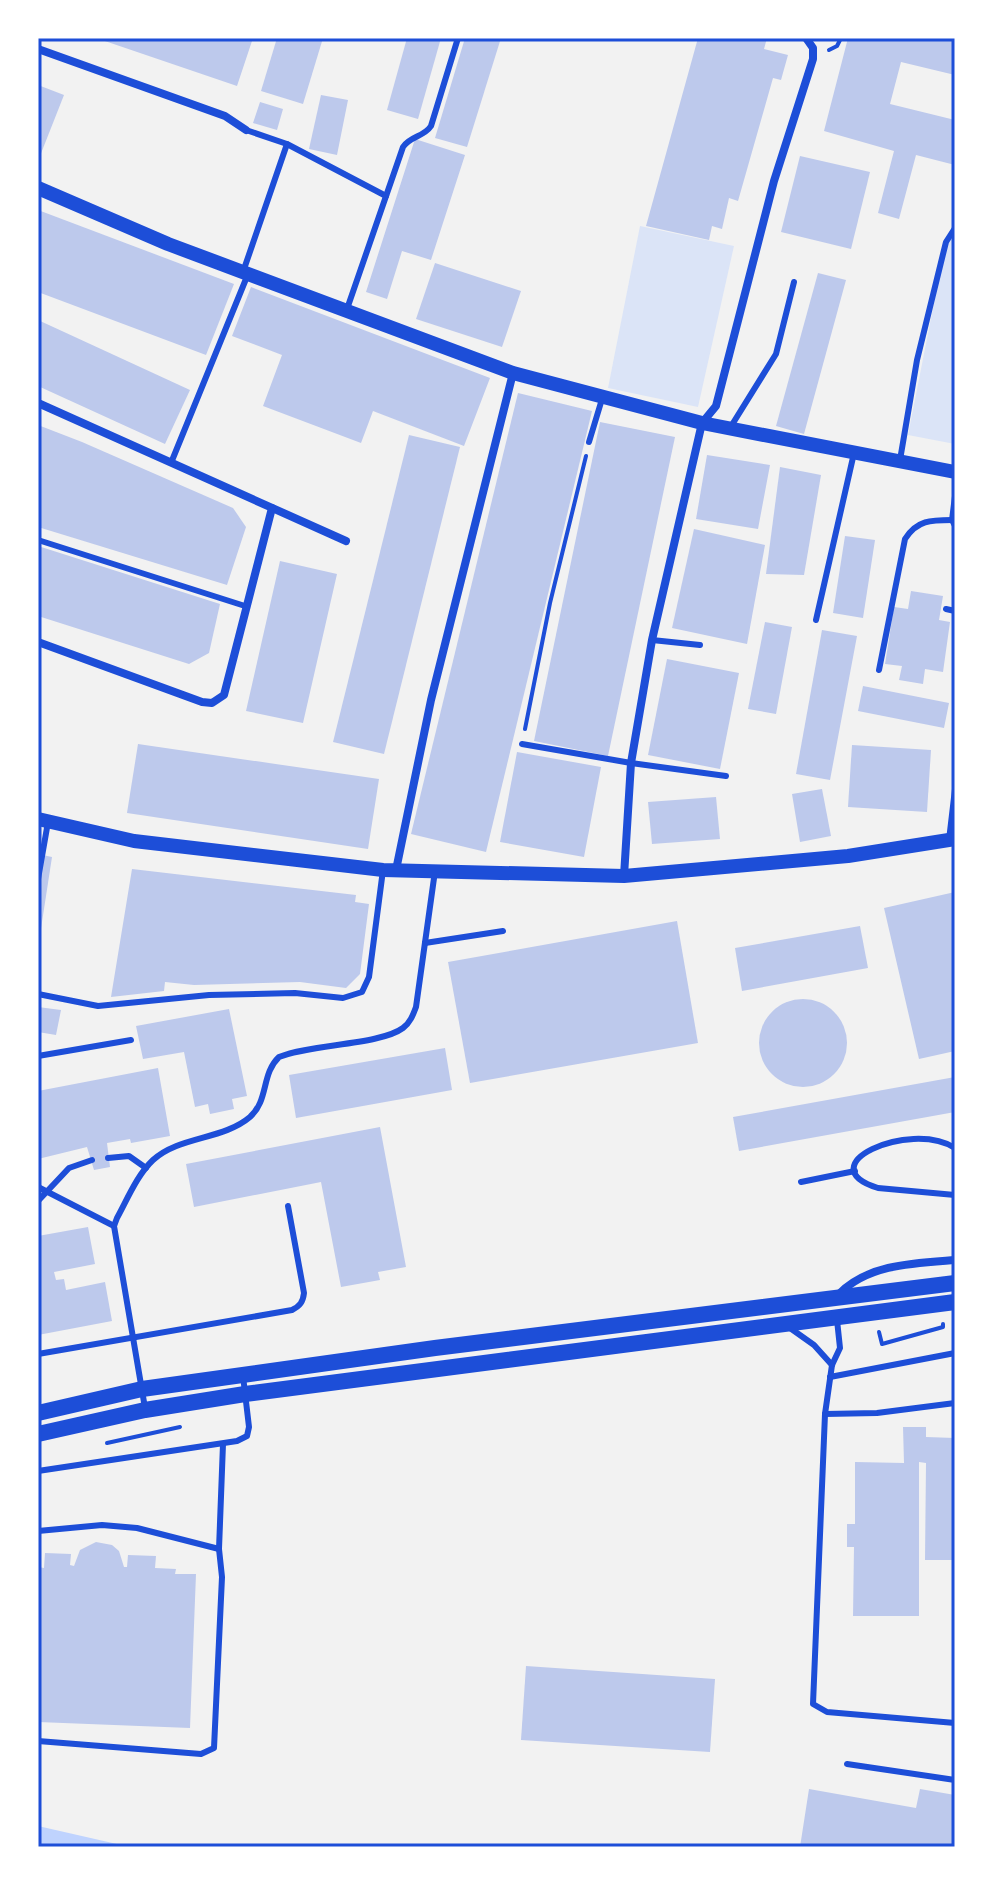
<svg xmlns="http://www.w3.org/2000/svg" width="993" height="1885" font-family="Cabin,sans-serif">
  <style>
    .green { fill: #dbe4f7 }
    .water { fill: #bfd3fe }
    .building { fill: #bdc9ec }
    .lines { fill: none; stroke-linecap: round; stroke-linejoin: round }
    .path { stroke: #1d4ed8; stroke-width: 4 }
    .service { stroke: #1d4ed8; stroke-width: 6 }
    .minor { stroke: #1d4ed8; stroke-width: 8 }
    .tertiary { stroke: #1d4ed8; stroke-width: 14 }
    .secondary { stroke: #1d4ed8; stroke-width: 16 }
    .neatline { fill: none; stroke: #1d4ed8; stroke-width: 3 }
  </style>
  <rect width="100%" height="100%" fill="#f2f2f2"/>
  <!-- green -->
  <g class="green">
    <path d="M640 226 734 246 698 407 608 388Z"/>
    <path d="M947 237 955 239V444L908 435Z"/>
  </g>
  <!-- water -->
  <path class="water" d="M38 1826 130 1847H38Z"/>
  <!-- building -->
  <g class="building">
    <path d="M96 38H253L237 86Z"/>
    <path d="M277 38H323L303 104 261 91Z"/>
    <path d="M407 38H441L418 119 387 110Z"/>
    <path d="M465 38H501L467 147 435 138Z"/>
    <path d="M698 38H767L764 49 788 55 781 80 773 78 738 201 729 198 722 229 712 226 709 240 646 226Z"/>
    <path d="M848 38H955V75L901 62 890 104 955 120V165L916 155 899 219 878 213 894 151 824 131Z"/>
    <path d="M38 85 64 95 38 161Z"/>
    <path d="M321 95 348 100 337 155 309 149Z"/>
    <path d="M260 102 283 109 277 130 253 123Z"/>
    <path d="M415 139 465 155 431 260 402 251 387 299 366 292Z"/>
    <path d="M800 156 870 172 851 249 781 232Z"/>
    <path d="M38 210 234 284 206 355 38 292Z"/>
    <path d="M435 263 521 291 502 347 416 319Z"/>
    <path d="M818 273 846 280 804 434 776 426Z"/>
    <path d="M251 287 490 378 464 446 373 411 361 443 263 406 282 355 232 336Z"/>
    <path d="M38 320 190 390 165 444 38 386Z"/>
    <path d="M518 393 592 411 486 852 411 834Z"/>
    <path d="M600 422 675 437 608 756 534 741Z"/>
    <path d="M38 425 82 442 233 508 246 527 227 585 38 527Z"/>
    <path d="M409 435 460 447 384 754 333 742Z"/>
    <path d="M707 455 770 465 758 529 696 519Z"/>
    <path d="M780 467 821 475 804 575 766 574Z"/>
    <path d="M694 529 765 545 747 644 672 628Z"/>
    <path d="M845 536 875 540 863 618 833 613Z"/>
    <path d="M38 546 220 604 209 653 189 664 38 616Z"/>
    <path d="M280 561 337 574 303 723 246 711Z"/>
    <path d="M911 591 943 596 939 620 950 622 943 672 925 669 923 684 899 680 902 666 885 664 894 607 908 609Z"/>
    <path d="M765 622 792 627 776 714 748 709Z"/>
    <path d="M822 630 857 636 830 780 796 774Z"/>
    <path d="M667 659 739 673 720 769 648 755Z"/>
    <path d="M863 686 949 703 944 728 858 711Z"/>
    <path d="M138 744 379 779 368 849 127 813Z"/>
    <path d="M852 745 931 750 927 812 848 807Z"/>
    <path d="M517 752 601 767 584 857 500 842Z"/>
    <path d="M822 789 831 836 800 842 792 794Z"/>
    <path d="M716 797 720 839 652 844 648 802Z"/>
    <path d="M38 854 52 857 40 935H38Z"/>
    <path d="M132 869 356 895 355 902 369 904 360 974 346 988 300 982 194 985 165 982 164 991 111 997Z"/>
    <path d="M955 892V941H952L955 955V1051L919 1059 884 908Z"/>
    <path d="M677 921 698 1043 470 1083 448 962Z"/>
    <path d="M860 926 868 968 742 991 735 948Z"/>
    <circle cx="803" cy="1043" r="44"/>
    <path d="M38 1007 61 1010 56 1035 38 1032Z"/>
    <path d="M229 1009 247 1096 232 1099 234 1109 210 1114 208 1104 195 1107 184 1052 143 1059 136 1026Z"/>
    <path d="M445 1048 452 1090 296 1118 289 1075Z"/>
    <path d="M158 1068 170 1136 131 1143 130 1139 107 1143 110 1167 94 1170 87 1147 38 1159V1091Z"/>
    <path d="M955 1077V1112L739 1151 733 1117Z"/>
    <path d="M380 1127 406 1267 378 1272 380 1280 341 1287 321 1182 194 1207 186 1164Z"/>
    <path d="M88 1227 95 1264 54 1272 56 1280 64 1279 66 1290 105 1282 112 1321 38 1335V1236Z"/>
    <path d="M903 1427H926V1437L955 1438V1560H925L926 1463 919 1462V1616H853L854 1547H847V1524H855V1462L904 1463Z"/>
    <path d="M96 1542 112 1545 119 1551 124 1567H127L128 1555 156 1556 155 1568 176 1569 175 1574H196L190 1728 38 1722V1567L44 1568 45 1553 71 1554 70 1565 74 1566 80 1550Z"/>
    <path d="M526 1666 715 1679 710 1752 521 1740Z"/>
    <path d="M809 1789 916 1808 920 1789 955 1795V1847H800Z"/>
  </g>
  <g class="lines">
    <!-- path -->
    <g class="path">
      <path d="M829 50 837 46 841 38"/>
      <path d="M525 729 550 603 586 456"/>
      <path d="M879 1332 882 1344 943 1327V1324"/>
      <path d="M107 1443 180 1427"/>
    </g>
    <!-- service -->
    <g class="service">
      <path d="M246 130 287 144 386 196"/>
      <path d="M243 272 287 144"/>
      <path d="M347 309 403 147C410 136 424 137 431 126L458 38"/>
      <path d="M730 428 776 354 794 282"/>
      <path d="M589 442 602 399"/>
      <path d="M900 460 917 360 946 242 955 228"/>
      <path d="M171 463 248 274"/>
      <path d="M955 496 952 520 955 526"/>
      <path d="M38 540 245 606"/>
      <path d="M946 609 955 611"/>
      <path d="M816 620 854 453"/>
      <path d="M652 640 700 645"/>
      <path d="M879 670 905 539C917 520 931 520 952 520"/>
      <path d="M522 744 631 763 726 776"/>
      <path d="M949 840 955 789"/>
      <path d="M38 879 48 822"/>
      <path d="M425 943 503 931"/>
      <path d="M38 994 98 1006 209 995 295 993 343 998 362 992 369 977 383 870"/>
      <path d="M38 1056 131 1040"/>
      <path d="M955 1148C909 1119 807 1166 878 1188L955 1195"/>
      <path d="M108 1158 129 1156 146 1168"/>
      <path d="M801 1182 855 1171"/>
      <path d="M38 1187 114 1226"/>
      <path d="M38 1201 69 1168 92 1160"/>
      <path d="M837 1320 840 1348 832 1365 825 1414 813 1704 827 1712 955 1723"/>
      <path d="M790 1328 814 1345 832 1365"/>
      <path d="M38 1354 292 1310C300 1306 303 1302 304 1293L288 1206"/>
      <path d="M830 1377 955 1353"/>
      <path d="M145 1408 114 1226 117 1218C127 1200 137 1175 153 1160 179 1136 223 1140 250 1117 269 1100 261 1074 279 1057 310 1044 380 1045 403 1028 410 1023 413 1015 416 1007L435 871"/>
      <path d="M825 1414 877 1413 955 1403"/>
      <path d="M38 1471 237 1441 247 1436 249 1427 243 1376"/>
      <path d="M38 1531 102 1525 137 1528 219 1549"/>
      <path d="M38 1741 201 1754 214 1748 222 1577 219 1549 223 1444"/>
      <path d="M847 1764 955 1780"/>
    </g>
    <!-- minor -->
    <g class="minor">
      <path d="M38 49 225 116 246 130"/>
      <path d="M38 403 346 541"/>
      <path d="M38 642 202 702 212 703 224 695 272 508"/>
      <path d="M396 870 431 700 513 373"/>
      <path d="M624 876 631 763 652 640 702 423 716 406 774 181 813 59V48L806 38"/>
      <path d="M839 1294C868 1264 915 1263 955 1260"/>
    </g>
    <!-- tertiary -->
    <g class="tertiary">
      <path d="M38 188 168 244 513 373 702 423 955 472"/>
      <path d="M38 819 134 841 383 870 624 876 848 856 955 839"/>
    </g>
    <!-- secondary -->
    <g class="secondary">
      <path d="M38 1413 142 1389 435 1348 955 1283"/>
      <path d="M38 1434 145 1410 245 1394 955 1302"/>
    </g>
  </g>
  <!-- border -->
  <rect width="993" height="1885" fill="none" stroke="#ffffff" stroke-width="80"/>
  <rect x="40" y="40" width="913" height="1805" class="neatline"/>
</svg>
